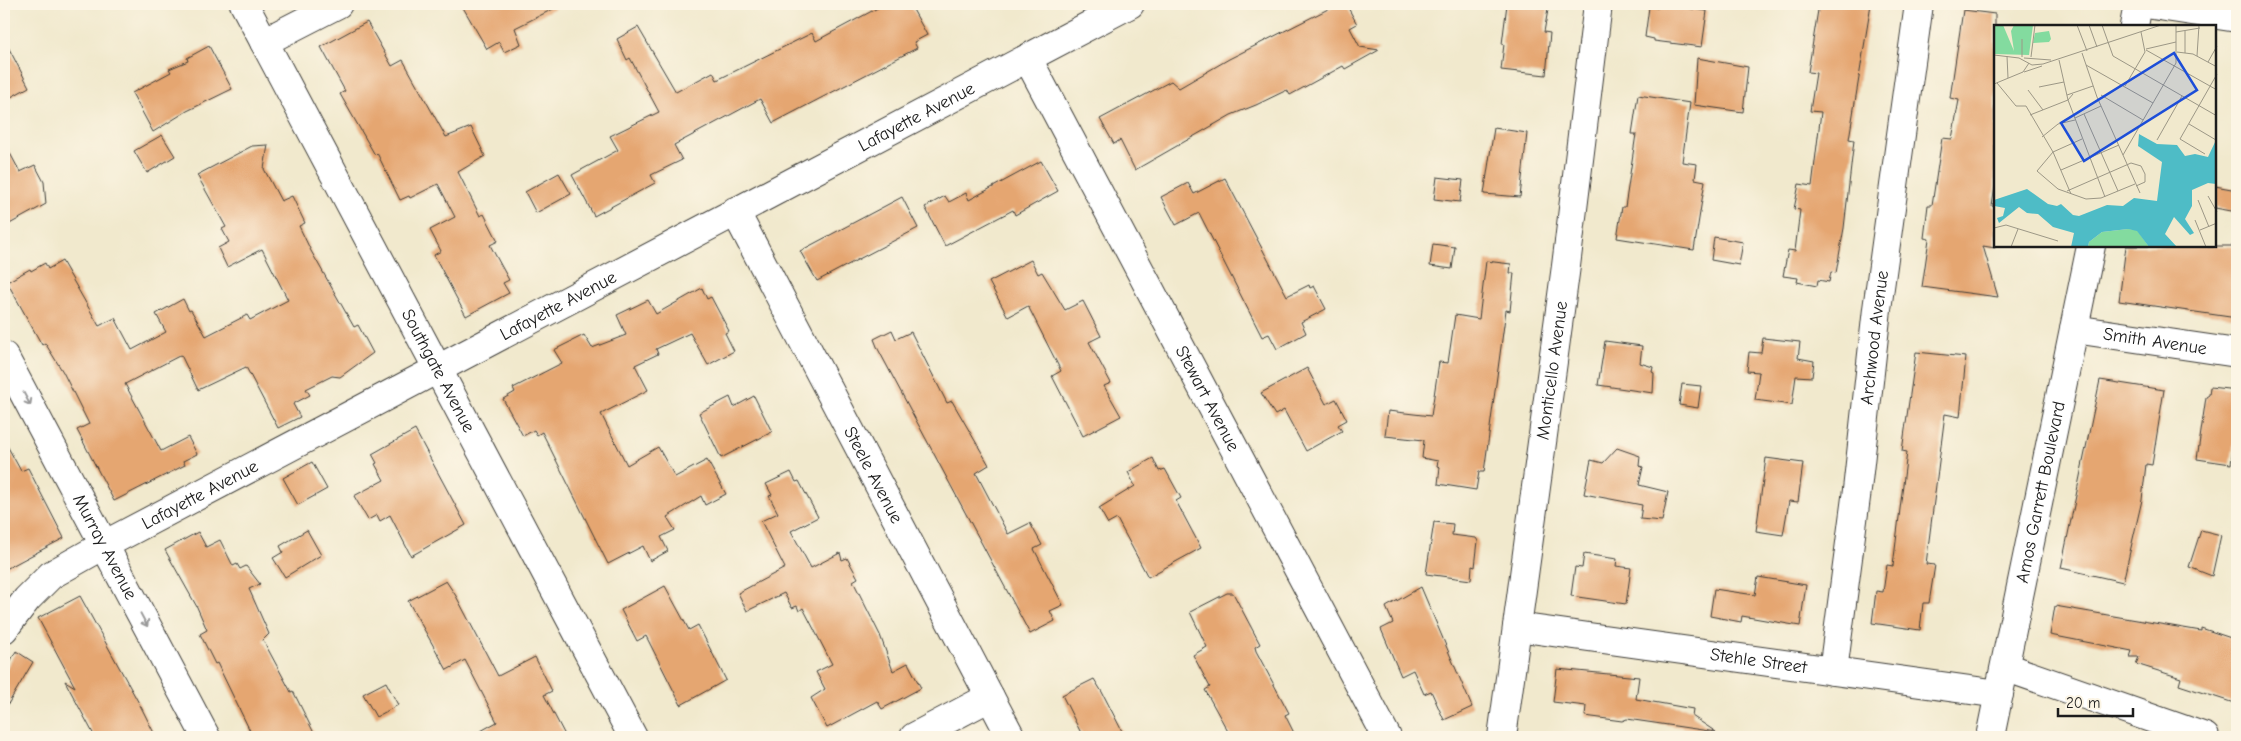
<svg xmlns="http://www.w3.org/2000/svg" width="2241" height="741" font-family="'Comic Neue',sans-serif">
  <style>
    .building { fill: #e5a671 }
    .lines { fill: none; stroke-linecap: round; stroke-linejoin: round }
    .minor-casing { stroke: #3c3b37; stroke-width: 30 }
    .minor { stroke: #fff; stroke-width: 28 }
    .oneway { stroke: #999 }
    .labels { text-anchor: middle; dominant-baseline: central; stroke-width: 5; stroke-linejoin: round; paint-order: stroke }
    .street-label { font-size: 18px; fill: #1c1c1c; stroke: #fcf5e5 }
    .inset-road { fill: none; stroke: #9c9786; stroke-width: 1 }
    .view { fill: #1d4ed8; fill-opacity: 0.15; stroke: #1d4ed8; stroke-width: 2.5 }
    .inset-edge { fill: none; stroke: #1c1c1c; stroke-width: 2.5 }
  </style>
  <rect width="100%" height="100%" fill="#fcf5e5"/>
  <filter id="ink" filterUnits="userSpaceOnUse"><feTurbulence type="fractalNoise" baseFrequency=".02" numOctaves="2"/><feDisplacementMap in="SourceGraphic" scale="10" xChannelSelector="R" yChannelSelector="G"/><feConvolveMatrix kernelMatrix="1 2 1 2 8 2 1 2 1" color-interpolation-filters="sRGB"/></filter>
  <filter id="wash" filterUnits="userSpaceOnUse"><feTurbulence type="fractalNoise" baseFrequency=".0096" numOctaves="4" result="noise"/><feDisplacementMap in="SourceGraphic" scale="20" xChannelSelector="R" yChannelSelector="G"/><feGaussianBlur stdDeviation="1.12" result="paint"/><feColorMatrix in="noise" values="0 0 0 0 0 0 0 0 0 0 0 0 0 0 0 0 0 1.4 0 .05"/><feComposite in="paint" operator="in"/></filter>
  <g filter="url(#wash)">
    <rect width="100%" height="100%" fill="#f1e9cd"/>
    <g id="blocks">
      <!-- building -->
      <g class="building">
        <path d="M461 4H563L515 28 521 44 504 52 499 42 487 49Z"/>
        <path d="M885 4H910L927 35 914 42 917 48 773 123 760 99 674 145 682 160 651 175 655 183 594 216 572 175 618 150 610 136 659 112 630 58 627 60 617 39 638 27 676 92 713 72 717 80 812 33 816 41Z"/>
        <path d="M1338 4H1346L1357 24 1350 28 1360 47 1379 50 1345 69 1343 66 1290 95 1287 90 1256 105 1231 115 1135 170 1120 140 1114 144 1100 119 1171 81 1179 88 1229 59Z"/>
        <path d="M1507 4H1549L1544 32 1550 33 1546 75 1501 70 1504 44H1502Z"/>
        <path d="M1658 4 1707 11 1702 47 1654 41V39L1645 37 1649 7 1658 8Z"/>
        <path d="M1819 4H1871L1849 139 1854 140 1844 228 1836 273 1831 272 1829 282 1818 280 1817 286 1797 282 1798 278 1783 276 1788 250 1795 251 1800 210 1794 209 1799 184 1812 186 1821 112 1810 111 1816 73 1808 72Z"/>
        <path d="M1963 10 1995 14V186L1992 206 1995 207V248L1983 246 1998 297 1922 287 1929 239 1924 238 1928 205H1932L1942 138 1952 139 1959 100 1950 98Z"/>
        <path d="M367 22 392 66 403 60 446 137 471 127 485 156 458 172 480 216 484 214 498 241 490 245 509 280 503 283 509 293 466 316 434 255 441 251 430 230 455 217 438 184 410 198 409 196 400 200 377 153 375 155 340 94 345 91 321 47Z"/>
        <path d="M4 39 29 87 4 101Z"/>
        <path d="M209 46 232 89 187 111 153 132 132 93 171 72 169 69 188 61 187 58Z"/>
        <path d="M1697 58 1748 67 1743 112 1694 105Z"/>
        <path d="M1638 95 1690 103 1682 162 1697 164 1695 179 1705 181 1694 250 1617 238 1622 207H1625L1636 134H1632Z"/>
        <path d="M1494 128 1527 133 1520 197 1484 194Z"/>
        <path d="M162 135 175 156 147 173 134 151Z"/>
        <path d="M4 142 20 172 35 165 44 182 46 204 4 227Z"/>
        <path d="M268 145 264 169 281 201 292 196 305 223 299 226 311 251 354 327 358 325 373 353 340 377 332 376 306 389 310 395 293 404 300 417 278 428 246 367 198 390 181 355 125 384 161 451 188 437 197 454 183 461 185 465 114 501 77 430 89 424 63 372 45 343 42 345 7 282 30 269 31 271 45 263 48 269 62 261 99 326 115 318 132 350 166 332 156 314 183 299 189 311 191 310 206 336 247 315 250 320 288 300 262 249 227 267 218 248 229 242 222 229 226 227 197 175 252 146Z"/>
        <path d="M1041 161 1058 191 1015 215 1013 210 945 246 925 207 945 196 949 202 966 193 969 200Z"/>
        <path d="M559 173 571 194 536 213 525 192Z"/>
        <path d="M1437 177 1463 180 1460 202 1434 199Z"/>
        <path d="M1225 178 1287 296 1309 285 1310 288 1314 286 1326 309 1301 322 1306 333 1277 349 1269 334 1262 337 1199 213 1176 225 1161 197 1188 183 1194 194Z"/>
        <path d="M2215 186 2237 190V212L2215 208Z"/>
        <path d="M902 197 918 228 817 281 800 251Z"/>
        <path d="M1714 237 1743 242 1739 265 1711 260Z"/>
        <path d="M1433 244 1455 247 1452 269 1430 266Z"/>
        <path d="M2126 246H2237V318L2119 301Z"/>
        <path d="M1031 260 1038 274 1042 272 1065 310 1083 301 1101 336 1089 342 1111 383 1104 386 1121 416 1083 436 1052 376 1061 371 1028 306 1008 317 989 282Z"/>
        <path d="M1486 261 1511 264 1510 273H1514L1510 311 1506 310 1484 472H1479L1476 490 1438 484 1440 467 1437 466 1438 461 1422 458 1424 440 1385 436 1388 411 1431 416 1439 362 1448 363 1455 315 1479 319Z"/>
        <path d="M702 288 707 299 711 297 729 331 725 333 734 351 708 365 690 333 656 349 658 354 635 365 648 390 601 414 627 465 658 447 675 477 707 460 726 494 705 505 701 496 667 517 675 530 661 537 668 551 650 561 643 546 608 564 542 432 537 435 534 430 523 436 503 399 515 392 513 388 562 363 554 350 584 335 592 348 626 335 617 315 648 300 656 314Z"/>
        <path d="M892 330 896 339 911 332 947 403 952 401 989 465 976 473 1008 534 1030 523 1042 545 1034 549 1063 605 1050 611 1055 621 1030 634 878 349 874 339Z"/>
        <path d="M1763 338 1800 342 1798 358 1814 361 1812 377 1796 376 1792 405 1755 400 1759 372 1747 371 1749 352 1761 353Z"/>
        <path d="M1605 341 1642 346 1640 363 1653 367 1652 372 1654 373 1653 393 1598 385Z"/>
        <path d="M1916 352 1966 357 1960 417 1945 414 1926 564 1935 565 1929 603H1923L1920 630 1872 623 1876 591 1883 592 1887 565 1893 566 1907 452 1902 451Z"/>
        <path d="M1307 368 1326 404 1336 399 1347 420 1338 425 1342 431 1306 451 1284 410 1275 415 1261 393Z"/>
        <path d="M2100 380 2164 390 2152 465 2146 464 2142 500 2123 582 2061 568Z"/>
        <path d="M1682 384 1701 386 1698 408 1679 405Z"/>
        <path d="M2210 387 2237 390V415L2231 464 2197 459 2206 397 2209 395Z"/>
        <path d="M754 396 772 432 721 458 699 413 730 397 734 407Z"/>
        <path d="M415 430 466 525 411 556 390 515 380 521 377 515 368 520 354 496 384 480 375 464 377 463 372 454Z"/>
        <path d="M4 440 21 471 28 468 64 538 4 570Z"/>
        <path d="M1617 448 1640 456 1639 466 1643 467 1639 485 1668 492 1662 521 1640 519 1642 505 1584 494 1591 460 1603 463Z"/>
        <path d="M1153 458 1159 471 1165 469 1181 498 1176 501 1201 548 1148 577 1117 519 1108 524 1099 508 1135 486 1128 472Z"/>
        <path d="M1766 458 1803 463 1798 502 1789 501 1783 535 1756 531Z"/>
        <path d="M312 462 327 489 298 505 283 478Z"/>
        <path d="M791 472 796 482 799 481 818 517 791 531 811 568 840 553 842 560 847 558 858 578 853 581 880 635 893 671 908 663 921 688 882 709 877 701 827 728 811 698 825 689 816 672 832 664 803 608 799 611 797 606 792 608 784 593 747 611 738 593 785 568 761 521 778 513 769 496 772 495 766 484Z"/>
        <path d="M1434 522 1453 524 1452 535 1476 538 1478 541 1475 567 1472 566 1471 580 1426 574Z"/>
        <path d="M307 530 321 555 285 577 273 558 283 552 280 546Z"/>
        <path d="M2201 530 2221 535 2212 576 2189 567Z"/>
        <path d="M198 532 206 547 220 540 233 566 237 564 240 569 246 566 260 584 249 589 269 634 263 640 291 692 293 691 316 737H253L217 663 215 664 200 634 207 630 197 607 165 550Z"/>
        <path d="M1584 554 1617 559 1616 566 1631 568 1626 604 1571 596 1575 567 1582 568Z"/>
        <path d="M1758 577 1806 585 1800 626 1742 616 1741 622 1710 616 1714 589 1755 595Z"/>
        <path d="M446 581 456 596 498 676 535 657 552 691 544 695 566 737H470L497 722 465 660 447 670 408 601Z"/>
        <path d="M665 586 689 630 698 625 726 680 681 705 646 636 637 641 621 610Z"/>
        <path d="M1421 587 1472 707 1444 720 1431 691 1424 694 1413 670 1401 676 1381 629 1393 623 1386 607Z"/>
        <path d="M1227 593H1233L1260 644 1255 647 1256 651 1289 713 1285 715 1296 737H1231L1205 690 1210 687 1193 655 1207 647 1190 612Z"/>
        <path d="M80 596 141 707 156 737H95L65 681 75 687 38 618Z"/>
        <path d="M2055 606 2201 631V628L2237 640V704L2179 685 2181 678 2136 664 2139 657H2130L2132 651 2050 635Z"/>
        <path d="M16 651 33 662 4 711V673Z"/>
        <path d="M1557 669 1639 677 1636 699 1693 709 1692 716 1716 732 1627 719 1622 721 1585 716 1586 706 1553 702Z"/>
        <path d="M1094 679 1102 692 1125 737H1083L1062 695Z"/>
        <path d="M386 682 398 705 376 717 363 694Z"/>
      </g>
    </g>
  </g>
  <g filter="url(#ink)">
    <use href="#blocks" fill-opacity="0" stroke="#3c3b37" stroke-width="1"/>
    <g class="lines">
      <!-- minor casing -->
      <g class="minor-casing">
        <g id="minor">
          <path id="s1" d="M244 4 633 737"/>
          <path d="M2146 4 2237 18"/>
          <path d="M2134 26 2138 4"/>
          <path d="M264 42 338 4"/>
          <path id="s2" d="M1028 59 1387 737"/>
          <path id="s3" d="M735 211 1011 737"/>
          <path id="s4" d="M2074 329 2237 353"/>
          <path id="s5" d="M4 356 206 737"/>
          <path id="s6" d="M1517 627 1999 694"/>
          <path id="s7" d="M4 629 27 599 51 575 104 545 1130 4"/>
          <path d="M2005 667 2205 737"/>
          <path id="s8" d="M1833 671 1857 490 1877 309 1919 4"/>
          <path d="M914 737 990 697"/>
          <path id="s9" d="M1502 737 1566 266 1598 4"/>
          <path id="s10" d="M1990 737 2091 246"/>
        </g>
      </g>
      <!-- minor -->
      <use href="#minor" class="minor"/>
    </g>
    <!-- one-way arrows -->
    <defs><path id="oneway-shaft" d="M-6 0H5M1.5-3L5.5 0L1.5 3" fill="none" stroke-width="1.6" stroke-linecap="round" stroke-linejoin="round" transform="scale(1.25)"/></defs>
    <g class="oneway">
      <use href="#oneway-shaft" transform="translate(27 399) rotate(62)"/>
      <use href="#oneway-shaft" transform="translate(144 620) rotate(62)"/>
    </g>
  </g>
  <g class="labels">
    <!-- street labels -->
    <g class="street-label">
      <text stroke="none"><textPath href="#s7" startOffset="1051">Lafayette Avenue</textPath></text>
      <text stroke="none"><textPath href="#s7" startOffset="646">Lafayette Avenue</textPath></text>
      <text stroke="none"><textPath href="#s8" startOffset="336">Archwood Avenue</textPath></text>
      <text stroke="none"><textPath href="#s4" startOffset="82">Smith Avenue</textPath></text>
      <text stroke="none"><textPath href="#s1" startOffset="415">Southgate Avenue</textPath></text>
      <text stroke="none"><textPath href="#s9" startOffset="370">Monticello Avenue</textPath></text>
      <text stroke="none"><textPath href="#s2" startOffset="384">Stewart Avenue</textPath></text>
      <text stroke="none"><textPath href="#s3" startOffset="298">Steele Avenue</textPath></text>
      <text stroke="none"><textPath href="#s10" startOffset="250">Amos Garrett Boulevard</textPath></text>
      <text stroke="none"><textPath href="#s7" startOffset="241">Lafayette Avenue</textPath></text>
      <text stroke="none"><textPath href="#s5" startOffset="216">Murray Avenue</textPath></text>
      <text stroke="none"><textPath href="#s6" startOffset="244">Stehle Street</textPath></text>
    </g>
  </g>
  <!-- overview -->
  <g transform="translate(1994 25)">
    <rect width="222" height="222" fill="#f1e9cd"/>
    <path d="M0 0H9L20 26 17 6 20 0H39L35 30 0 29ZM55 6 57 14 55 17 39 18 41 8ZM134 204 143 205 155 222H94L95 217 108 207Z" fill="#83db9f"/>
    <path d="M145 109 163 119 183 120 191 131 201 129 214 132 222 115V159L214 158 198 165V181L191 194 200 208 196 210 180 192 171 209 183 222H155L143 206 134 204 108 207 95 217 94 222H77L80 208 59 202 44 189 33 188 25 182 5 198 3 193 9 191 11 183 0 181V175L33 164 54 179 63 181 67 179 79 190 85 191 113 180 129 181 140 173 163 176 168 137 144 121Z" fill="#4ebcc6"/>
    <path class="inset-road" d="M83 0 93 26M95 0 103 22M108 0 119 31 223 91M191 6V28M182 7 206 3M28 14V32M152 24 182 17M152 25 223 65M183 27 199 29 223 42M88 28 103 72 146 168M0 30 25 33 38 40 49 39 167 0M13 31 14 53M203 31 205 0M37 32 41 0M30 33 57 35M65 35 74 75 111 172M214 37 223 21M92 40 159 78M30 47 48 41M3 58 22 81H32L59 127 77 169M0 59 29 47 35 38M131 61 151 27 147 7M45 62 70 57M34 65 49 85M73 70 99 61M107 70 149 95M90 89 124 166M36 90 74 75 79 69M81 93 107 81M195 99 222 115M48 112 64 99 81 95M88 114 59 127 43 146 64 164 92 174 107 173 141 159M163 115 188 71M211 129 186 114 223 49M129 130 182 38V0M67 145 125 120M73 166 137 138 147 141 151 149V157L142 161M214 171 223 187M204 175 215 202M201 195 212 222M0 203 12 200 64 216M206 205 223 198M17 222 24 204"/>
    <path class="view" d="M180 28 203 65 90 136 67 98Z"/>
    <rect width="222" height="222" class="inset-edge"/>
  </g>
  <!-- margin -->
  <rect width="2241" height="741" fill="none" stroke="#fcf5e5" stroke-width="20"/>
  <!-- scale -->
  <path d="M2058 708v8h75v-8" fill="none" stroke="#1c1c1c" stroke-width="2.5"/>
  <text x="2066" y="708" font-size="15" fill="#1c1c1c" stroke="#fcf5e5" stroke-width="4" paint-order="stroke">20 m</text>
</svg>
